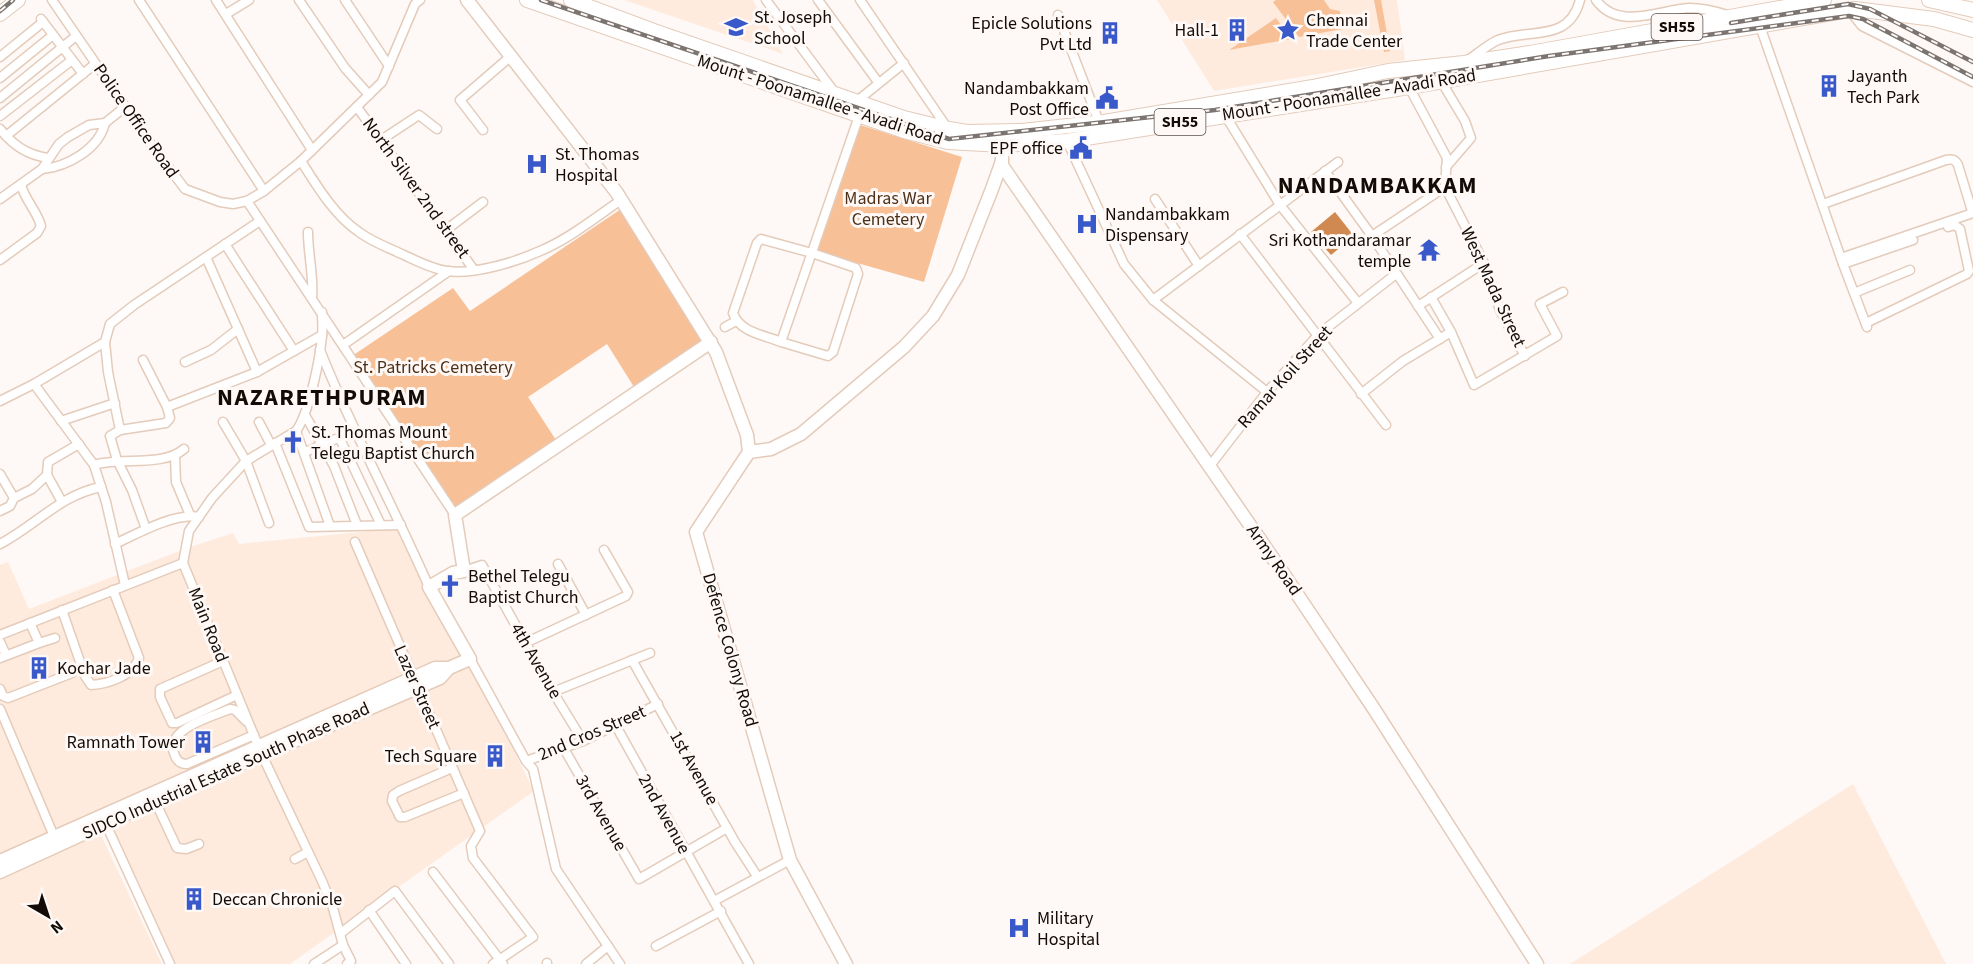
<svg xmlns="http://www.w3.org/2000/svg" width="1973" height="964" font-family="'Source Sans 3',sans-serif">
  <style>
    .built { fill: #feebdd }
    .green { fill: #f7c097 }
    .water { fill: #d08951 }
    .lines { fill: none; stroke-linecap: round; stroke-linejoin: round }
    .street-casing { stroke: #e4cbba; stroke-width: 11 }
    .secondary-casing { stroke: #e4cbba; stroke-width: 15 }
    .primary-casing { stroke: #e4cbba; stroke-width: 16 }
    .street { stroke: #fff; stroke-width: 8 }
    .secondary { stroke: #fff; stroke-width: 12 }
    .primary { stroke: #fff; stroke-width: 14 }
    .rail-casing { stroke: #7b7470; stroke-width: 4.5 }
    .rail { stroke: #fef9f6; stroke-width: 2; stroke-dasharray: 7; stroke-linecap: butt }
    .labels { text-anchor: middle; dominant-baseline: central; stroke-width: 6; stroke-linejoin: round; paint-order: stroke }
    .shield { fill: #fef9f6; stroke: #5a524e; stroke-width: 1.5 }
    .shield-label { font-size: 16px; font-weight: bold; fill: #130b06 }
    .poi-label { font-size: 18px; fill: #130b06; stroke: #fef9f6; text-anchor: start }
    .street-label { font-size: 18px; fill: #130b06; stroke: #fef9f6 }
    .park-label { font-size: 18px; fill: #4e3018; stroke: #fef9f6 }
    .district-label { font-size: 24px; font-weight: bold; letter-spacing: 1.5px; fill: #130b06; stroke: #fef9f6 }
  </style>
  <rect width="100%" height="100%" fill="#fef9f6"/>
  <!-- built -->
  <g class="built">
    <path d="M624 0H753L783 54Z"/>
    <path d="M1157 0H1397L1405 60 1214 91Z"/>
    <path d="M401 528 534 791 290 964H166L99 823 0 866V565L8 562 29 609 187 548 233 533 239 544Z"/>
    <path d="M1853 784 1946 964H1570Z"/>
    <path d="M97 827 162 964H0V870Z"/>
  </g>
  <!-- green -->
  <g class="green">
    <path d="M1276 0H1324L1330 9 1340 11 1342 29 1299 37 1273 2Z"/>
    <path d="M1374 0H1381L1390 51 1384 52Z"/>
    <path d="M1276 18 1291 39 1229 50Z"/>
    <path d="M857 124 962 157 924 282 815 251Z"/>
    <path d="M621 209 703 340 634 387 607 344 528 397 556 440 455 509 352 356 453 288 470 311Z"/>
  </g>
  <!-- water -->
  <path class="water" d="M1335 212 1354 236 1331 255 1311 232Z"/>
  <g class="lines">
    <!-- street casing -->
    <g class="street-casing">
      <g id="street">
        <path d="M52 0 151 144 185 189 220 202 233 204 247 201 264 191 301 161 382 82 415 4 420 0"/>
        <path d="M139 0 264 191"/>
        <path d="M216 0 312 150"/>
        <path d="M299 0 345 68 369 95"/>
        <path d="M345 0 389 66"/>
        <path d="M766 0 835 93"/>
        <path d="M818 0 878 82"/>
        <path d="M860 0 948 129"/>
        <path d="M1596 0C1618 31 1659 10 1689 8 1702 8 1715 11 1727 15"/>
        <path d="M1850 11 1862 26 1973 82"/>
        <path d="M226 14 249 0"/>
        <path d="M1058 15 1099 122"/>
        <path d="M41 19 83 74"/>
        <path d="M1760 26 1843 264 1867 327"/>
        <path d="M0 57 43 22"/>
        <path d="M1467 61C1477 54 1487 45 1498 40 1530 28 1569 43 1580 0"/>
        <path d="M0 78 53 35"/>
        <path d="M1441 81 1465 121 1471 138 1446 167"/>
        <path d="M1409 87 1447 158 1445 187 1484 263 1500 310 1525 356"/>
        <path d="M0 98 76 36"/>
        <path d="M857 101 904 63"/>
        <path d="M357 107 474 270"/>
        <path d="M1225 115 1280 205 1358 303"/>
        <path d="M0 116 72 60"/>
        <path d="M0 129C13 145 27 155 48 158"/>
        <path d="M483 130 460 100 511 56"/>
        <path d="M6 136 95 64"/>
        <path d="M381 140 419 115 437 129"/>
        <path d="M1067 141 1124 264 1153 300 1267 392"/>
        <path d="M301 161C317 186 334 215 359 232 372 242 389 248 404 255 417 261 432 269 447 271 473 275 516 262 540 251 569 239 596 217 621 200"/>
        <path d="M42 169C67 167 99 149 105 123"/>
        <path d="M1325 171 1372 236 1440 339"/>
        <path d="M0 199 42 169 59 144 68 137 89 125 105 123 125 107"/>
        <path d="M1155 199 1199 266"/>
        <path d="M247 201 455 515"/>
        <path d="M1823 204 1946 160C1952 159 1955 159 1958 165L1972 211 1970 214 1841 258"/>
        <path d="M446 230 483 202"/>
        <path d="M308 232C308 255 314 276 312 298"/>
        <path d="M1240 234 1386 425"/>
        <path d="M1372 236 1445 187"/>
        <path d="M225 244 294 351"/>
        <path d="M206 257 257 372"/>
        <path d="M0 260 37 233 41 226C37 211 25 200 21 185"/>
        <path d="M1843 264 1913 240"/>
        <path d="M1854 293 1910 270"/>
        <path d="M1431 297 1451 332 1474 385 1557 336 1540 304 1563 292"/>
        <path d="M1153 300 1338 162"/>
        <path d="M1418 306 1484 263"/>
        <path d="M322 312C322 320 323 328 322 336 320 358 309 414 296 431L246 461 212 498 189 531 183 563 262 755 322 881 333 908 343 945 351 961 347 964"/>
        <path d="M1866 323 1967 274 1969 271 1960 229 1955 225 1948 227"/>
        <path d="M725 327 736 321"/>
        <path d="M781 342C764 335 739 332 733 313L757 243 761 239 812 253 856 268 858 274 833 352 828 356 781 342 860 113"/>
        <path d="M343 345 449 271"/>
        <path d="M320 350C352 431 394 507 429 587"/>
        <path d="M185 362 211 350 238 329"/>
        <path d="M34 384 94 465 106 502 125 585"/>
        <path d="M1361 394 1403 361 1451 332"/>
        <path d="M0 401 34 384 105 342"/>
        <path d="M167 407 257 372 322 335"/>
        <path d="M305 415 334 466 357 525"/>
        <path d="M61 421 115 403"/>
        <path d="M223 422 246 461 269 523"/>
        <path d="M259 422 271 445"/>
        <path d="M120 430 166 423 170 418 167 407 143 360"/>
        <path d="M296 431 330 526"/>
        <path d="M340 439 381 525"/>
        <path d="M275 443 309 527 401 525"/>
        <path d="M305 452 355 431"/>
        <path d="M175 456 176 482 190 515"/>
        <path d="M94 465C121 457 163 467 184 449"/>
        <path d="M1209 467 1267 392 1319 334 1396 274"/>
        <path d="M0 474 14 498 10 506 0 511"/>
        <path d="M14 498 32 489 47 475"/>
        <path d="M62 502 47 475 48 462 79 444"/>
        <path d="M146 529 132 490 117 460 110 436 120 430 108 372 105 342 110 324 134 305 260 221"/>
        <path d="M355 542 480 831 471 846 473 858 533 937 493 964"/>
        <path d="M0 544C35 526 60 495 101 487"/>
        <path d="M115 544C136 534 176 512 199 517"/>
        <path d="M558 564 586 615"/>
        <path d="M464 571 482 565 553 692 583 741"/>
        <path d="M62 610 85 676 91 685C108 684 133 676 139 658L113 590"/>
        <path d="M0 635 183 563"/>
        <path d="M0 642 6 655"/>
        <path d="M39 643 55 638"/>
        <path d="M525 643 626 596 628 592 604 550"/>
        <path d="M0 658 39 643 30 623"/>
        <path d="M470 659 526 761 533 769 556 869 620 964"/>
        <path d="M632 660 735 842 757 876"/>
        <path d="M223 661 160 689V697L172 723H177L237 695"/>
        <path d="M0 689 3 696 8 698 72 673"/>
        <path d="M553 692 650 653"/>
        <path d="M0 709 56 841"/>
        <path d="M246 721 235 710 230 709C213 716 165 729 174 753 176 760 179 764 187 764L254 735"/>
        <path d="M616 726 749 964"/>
        <path d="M563 747 639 879 727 828"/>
        <path d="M526 761 583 741 658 704"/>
        <path d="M452 768 399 791 393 795 392 801 400 817H405L464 793"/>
        <path d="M155 801 177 848 186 849 199 844"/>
        <path d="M104 820 170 964"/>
        <path d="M295 859 308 852"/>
        <path d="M433 872 503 964"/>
        <path d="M714 901 790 860"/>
        <path d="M369 910 406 964"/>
        <path d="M341 933 395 891 449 964"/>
        <path d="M656 946 721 911"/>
        <path d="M547 963V964"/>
        <path d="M314 964 343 945"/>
        <path d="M586 964 608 946"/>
      </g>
    </g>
    <!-- secondary casing -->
    <g class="secondary-casing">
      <g id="secondary">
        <path d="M467 0 617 193 716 352 747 435 749 452 696 532 790 860 846 964"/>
        <path d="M1001 164 1283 573 1374 709 1537 964"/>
        <path d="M749 452 771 449 801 434 904 347 933 316 958 275 992 189 1002 161V136"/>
        <path d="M0 861 435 668H449L470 659 429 587 453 573 464 571 455 515 711 342"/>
        <path d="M0 872 155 801 440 678 449 668"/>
      </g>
    </g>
    <!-- primary casing -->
    <g class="primary-casing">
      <g id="primary">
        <path d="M527 0 904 131 948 142 1002 145 1067 141 1409 87 1855 9 1934 19 1973 30"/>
        <path d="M571 0 654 31 904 118 949 129 967 132 1022 131 1104 122 1313 87 1388 71 1464 63 1530 53 1824 0"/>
        <path d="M1929 0 1973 10"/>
        <path d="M0 14 18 0"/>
      </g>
    </g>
    <!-- street -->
    <use href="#street" class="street"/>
    <!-- secondary -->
    <use href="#secondary" class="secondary"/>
    <!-- primary -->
    <use href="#primary" class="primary"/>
    <!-- rail casing -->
    <g class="rail-casing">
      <g id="rail">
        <path d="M541 0 949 139 1215 110 1549 56 1849 16 1863 19 1973 77"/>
        <path d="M0 11 13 0"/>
        <path d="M1731 23 1848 4 1870 9 1973 62"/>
      </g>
    </g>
    <!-- rail -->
    <use href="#rail" class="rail"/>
  </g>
  <!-- icons -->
  <defs>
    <g id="school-bare" transform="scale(1.8)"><path d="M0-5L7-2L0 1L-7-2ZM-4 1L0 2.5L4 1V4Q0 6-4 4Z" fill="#3959ca" stroke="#fef9f6" stroke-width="2.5" paint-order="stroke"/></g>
    <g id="building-bare" transform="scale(1.8)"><path d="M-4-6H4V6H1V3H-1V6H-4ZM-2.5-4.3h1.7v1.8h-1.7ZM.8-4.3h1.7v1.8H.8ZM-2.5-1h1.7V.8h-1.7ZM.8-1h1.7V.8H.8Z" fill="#3959ca" stroke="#fef9f6" stroke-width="2.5" paint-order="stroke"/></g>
    <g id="sight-bare" transform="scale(1.8)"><path d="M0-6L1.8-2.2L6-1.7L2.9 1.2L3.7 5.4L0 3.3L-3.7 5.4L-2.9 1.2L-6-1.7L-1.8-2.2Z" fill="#3959ca" stroke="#fef9f6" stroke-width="2.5" paint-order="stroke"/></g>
    <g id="civic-bare" transform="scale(1.8)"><path d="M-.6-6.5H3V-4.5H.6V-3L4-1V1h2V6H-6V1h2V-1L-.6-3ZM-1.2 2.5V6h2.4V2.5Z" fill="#3959ca" stroke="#fef9f6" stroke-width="2.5" paint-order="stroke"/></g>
    <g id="hospital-bare" transform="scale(1.8)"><path d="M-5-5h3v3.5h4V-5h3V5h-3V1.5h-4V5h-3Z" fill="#3959ca" stroke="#fef9f6" stroke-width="2.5" paint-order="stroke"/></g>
    <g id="temple-bare" transform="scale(1.8)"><path d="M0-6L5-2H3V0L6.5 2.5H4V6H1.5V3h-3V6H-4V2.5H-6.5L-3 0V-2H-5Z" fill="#3959ca" stroke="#fef9f6" stroke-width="2.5" paint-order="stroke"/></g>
    <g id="church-bare" transform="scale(1.8)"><path d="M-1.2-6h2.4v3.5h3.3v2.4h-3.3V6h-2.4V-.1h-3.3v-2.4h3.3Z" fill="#3959ca" stroke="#fef9f6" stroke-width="2.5" paint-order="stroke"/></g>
  </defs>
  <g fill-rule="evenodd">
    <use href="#school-bare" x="736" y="27"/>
    <use href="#building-bare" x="1237" y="30"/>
    <use href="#sight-bare" x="1288" y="30"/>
    <use href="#building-bare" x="1110" y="33"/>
    <use href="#building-bare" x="1829" y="86"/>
    <use href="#civic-bare" x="1107" y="98"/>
    <use href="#civic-bare" x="1081" y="148"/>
    <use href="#hospital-bare" x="537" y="164"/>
    <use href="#hospital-bare" x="1087" y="224"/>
    <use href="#temple-bare" x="1429" y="250"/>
    <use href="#church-bare" x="293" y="442"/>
    <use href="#church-bare" x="450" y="586"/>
    <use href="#building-bare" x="39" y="668"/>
    <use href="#building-bare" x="203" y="742"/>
    <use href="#building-bare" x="495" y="756"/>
    <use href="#building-bare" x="194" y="899"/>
    <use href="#hospital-bare" x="1019" y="928"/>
  </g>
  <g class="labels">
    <!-- shield labels -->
    <g class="shield">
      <rect x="1651.5" y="14" width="51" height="26" rx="4.5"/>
      <rect x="1154.5" y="109" width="51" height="26" rx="4.5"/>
    </g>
    <g class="shield-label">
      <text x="1677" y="27">SH55</text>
      <text x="1180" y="122">SH55</text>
    </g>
    <!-- poi labels -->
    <g class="poi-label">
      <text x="754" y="17">St. Joseph<tspan x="754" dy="21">School</tspan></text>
      <text x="1306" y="20">Chennai<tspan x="1306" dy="21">Trade Center</tspan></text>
      <text x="1092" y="23" text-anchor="end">Epicle Solutions<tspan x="1092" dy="21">Pvt Ltd</tspan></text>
      <text x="1219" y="30" text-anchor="end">Hall-1</text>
      <text x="1847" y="76">Jayanth<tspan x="1847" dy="21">Tech Park</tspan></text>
      <text x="1089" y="88" text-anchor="end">Nandambakkam<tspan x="1089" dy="21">Post Office</tspan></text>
      <text x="1063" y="148" text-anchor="end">EPF office</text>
      <text x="555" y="154">St. Thomas<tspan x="555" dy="21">Hospital</tspan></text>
      <text x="1105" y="214">Nandambakkam<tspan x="1105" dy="21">Dispensary</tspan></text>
      <text x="1411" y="240" text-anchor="end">Sri Kothandaramar<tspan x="1411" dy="21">temple</tspan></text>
      <text x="311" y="432">St. Thomas Mount<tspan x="311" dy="21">Telegu Baptist Church</tspan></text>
      <text x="468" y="576">Bethel Telegu<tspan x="468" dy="21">Baptist Church</tspan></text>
      <text x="57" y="668">Kochar Jade</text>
      <text x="185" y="742" text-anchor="end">Ramnath Tower</text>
      <text x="477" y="756" text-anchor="end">Tech Square</text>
      <text x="212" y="899">Deccan Chronicle</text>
      <text x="1037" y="918">Military<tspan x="1037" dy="21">Hospital</tspan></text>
    </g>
    <!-- street labels -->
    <g class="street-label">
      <text transform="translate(1349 95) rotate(-9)">Mount - Poonamallee - Avadi Road</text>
      <text transform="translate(820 100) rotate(18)">Mount - Poonamallee - Avadi Road</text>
      <text transform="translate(136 121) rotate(55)">Police Office Road</text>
      <text transform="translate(416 188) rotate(54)">North Silver 2nd street</text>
      <text transform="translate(1493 287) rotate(65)">West Mada Street</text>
      <text transform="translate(1285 377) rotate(-48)">Ramar Koil Street</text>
      <text transform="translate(1274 560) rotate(55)">Army Road</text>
      <text transform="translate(208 625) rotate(68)">Main Road</text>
      <text transform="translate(730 650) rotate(74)">Defence Colony Road</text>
      <text transform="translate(536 661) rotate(60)">4th Avenue</text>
      <text transform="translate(417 687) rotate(66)">Lazer Street</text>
      <text transform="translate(592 733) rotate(-23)">2nd Cros Street</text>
      <text transform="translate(694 768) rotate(61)">1st Avenue</text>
      <text transform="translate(226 771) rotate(-24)">SIDCO Industrial Estate South Phase Road</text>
      <text transform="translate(601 813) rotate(60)">3rd Avenue</text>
      <text transform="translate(664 814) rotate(61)">2nd Avenue</text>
    </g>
    <!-- park labels -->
    <g class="park-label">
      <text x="888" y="198">Madras War<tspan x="888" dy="21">Cemetery</tspan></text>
      <text x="433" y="367">St. Patricks Cemetery</text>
    </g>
    <!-- district labels -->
    <g class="district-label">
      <text x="1378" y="185">NANDAMBAKKAM</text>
      <text x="322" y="397">NAZARETHPURAM</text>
    </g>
  </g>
  <!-- north arrow -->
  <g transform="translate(48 916) rotate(141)" stroke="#fef9f6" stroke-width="4.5" paint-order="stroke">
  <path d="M0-4.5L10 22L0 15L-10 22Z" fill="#130b06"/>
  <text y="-9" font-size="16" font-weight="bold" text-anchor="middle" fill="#130b06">N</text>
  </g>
</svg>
